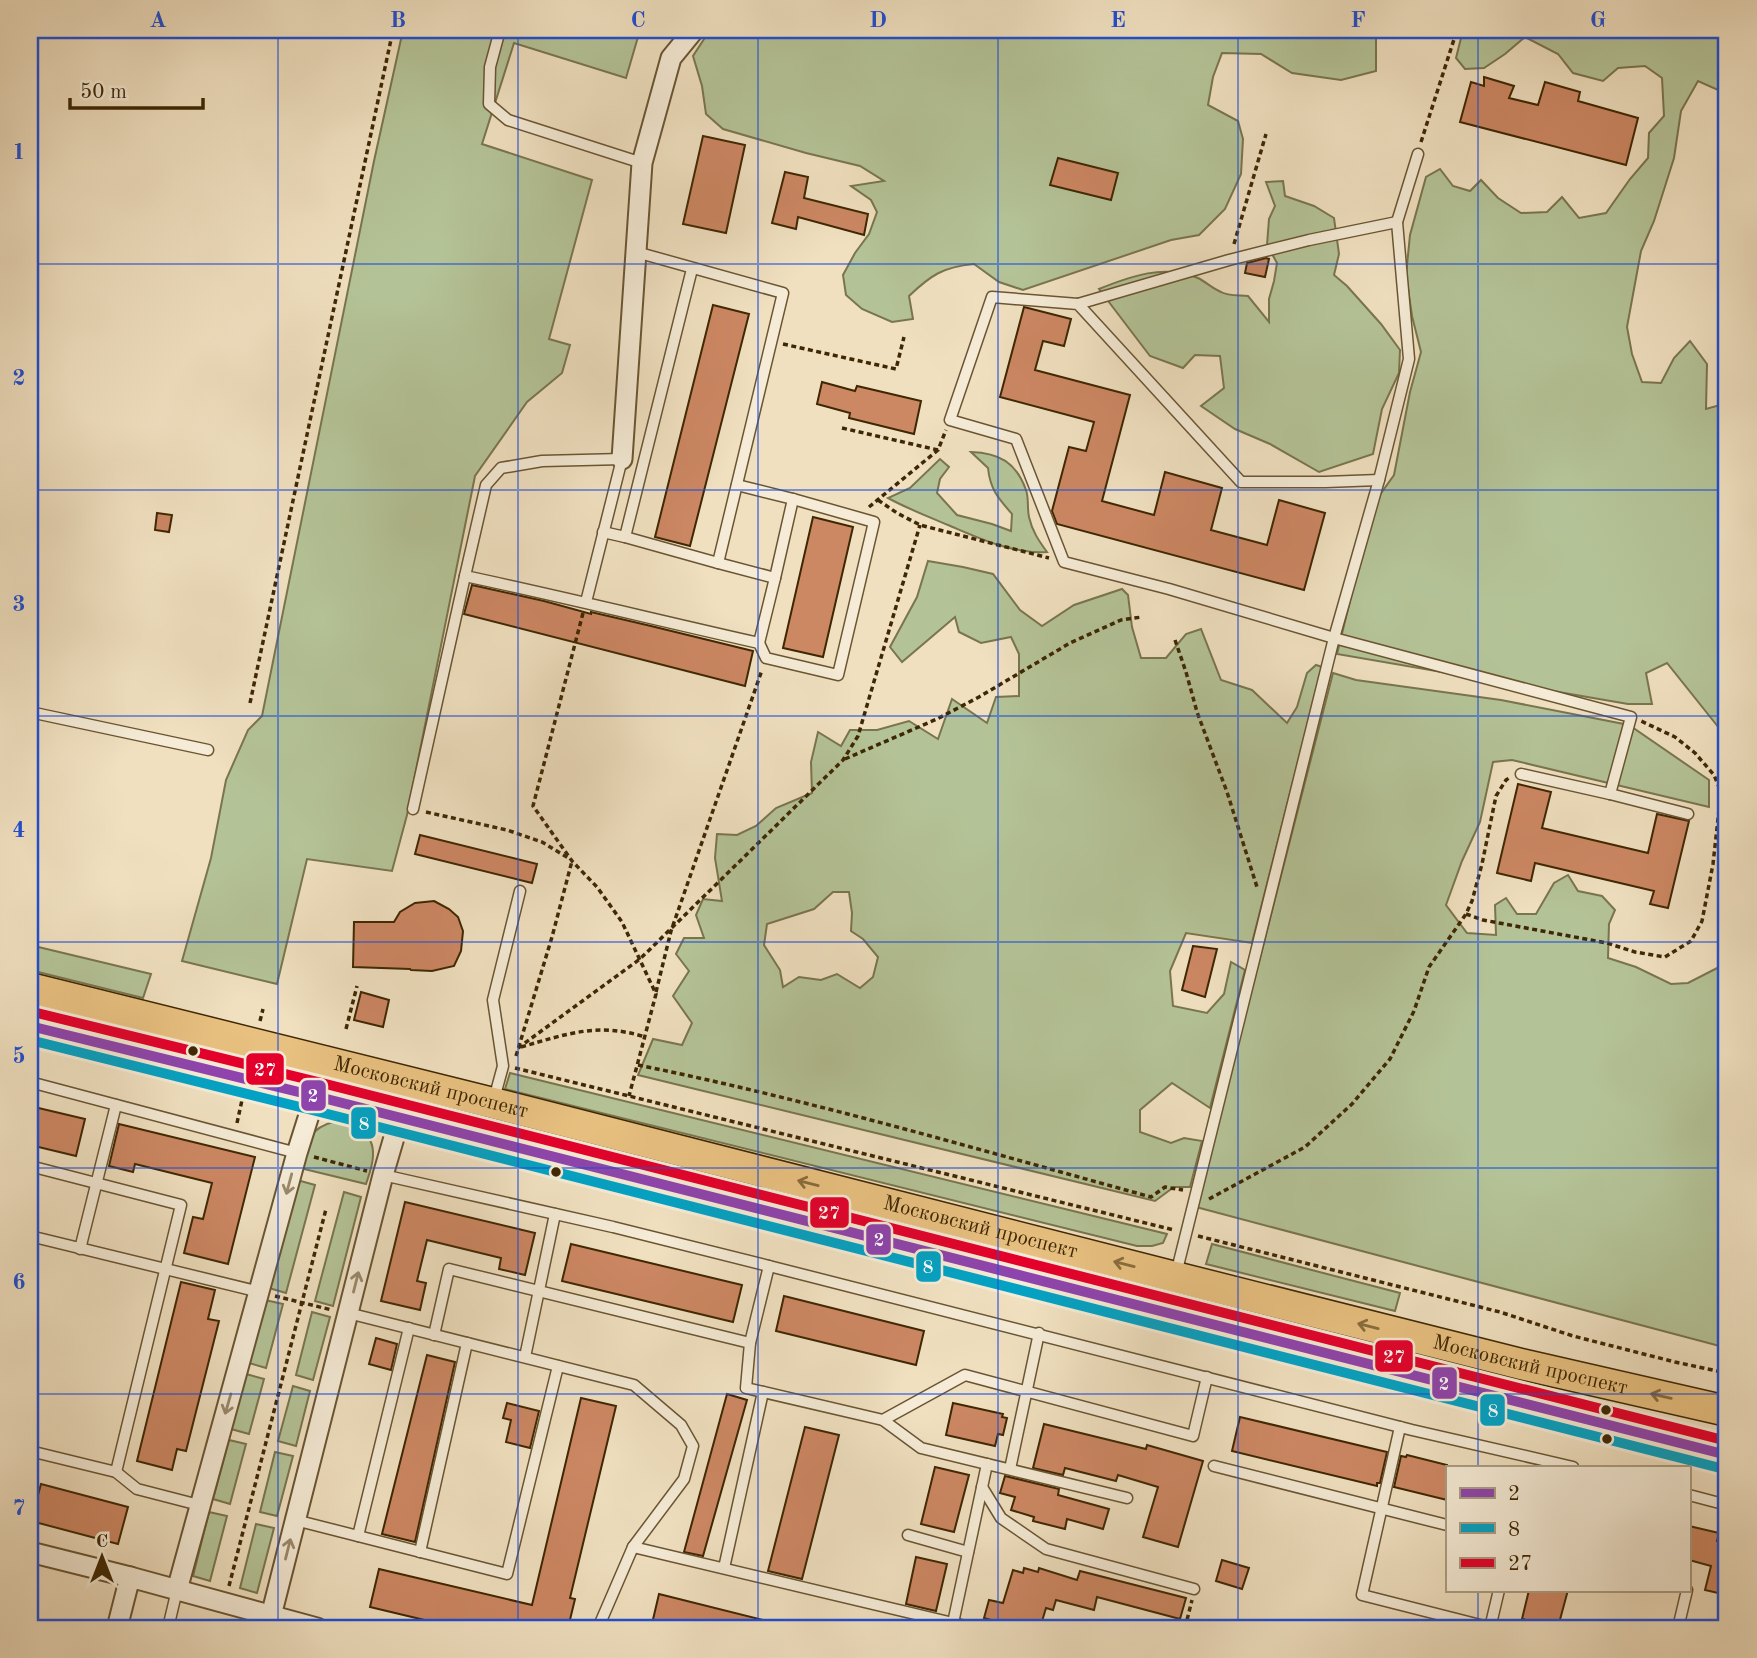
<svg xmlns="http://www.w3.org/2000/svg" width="1757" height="1658" font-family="'Old Standard TT',serif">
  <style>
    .green { fill: #b4c397; stroke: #79754d; stroke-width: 2; fill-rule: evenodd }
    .building { fill: #cc8763; stroke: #3e2703; stroke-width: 2 }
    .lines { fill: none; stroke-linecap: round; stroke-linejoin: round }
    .lane-casing { stroke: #6a5532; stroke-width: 13 }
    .street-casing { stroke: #6a5532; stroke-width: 23 }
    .primary-casing { stroke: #3e2703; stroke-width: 33 }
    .path { stroke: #3e2703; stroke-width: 3.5; stroke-dasharray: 5 3.5; stroke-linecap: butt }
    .lane { stroke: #f5ebd6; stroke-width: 10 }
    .street { stroke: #f5ebd6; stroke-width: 19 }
    .primary { stroke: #e8c080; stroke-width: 30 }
    .bus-1-casing { stroke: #f5ebd6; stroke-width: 16 }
    .bus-2-casing { stroke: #f5ebd6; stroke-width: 16 }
    .bus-3-casing { stroke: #f5ebd6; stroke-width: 16 }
    .bus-1 { stroke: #8e44ad; stroke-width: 10 }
    .bus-2 { stroke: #03a2c4; stroke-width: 10 }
    .bus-3 { stroke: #e4002b; stroke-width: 10 }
    .oneway { stroke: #8a6c3b }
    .oneway2 { stroke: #9a896c }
    .grid { fill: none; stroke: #1d4ed8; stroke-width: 2; stroke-opacity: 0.55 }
    .bus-dot { fill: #3e2703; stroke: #f5ebd6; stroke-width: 2.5 }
    .labels { text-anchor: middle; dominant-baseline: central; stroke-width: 6; stroke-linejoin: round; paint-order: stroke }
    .street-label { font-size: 21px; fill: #3e2703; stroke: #f5ebd6 }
    .line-badge { stroke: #f5ebd6; stroke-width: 2.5 }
    .badge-label { font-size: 19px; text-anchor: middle; font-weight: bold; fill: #fff }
    .neatline { fill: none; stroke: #1d4ed8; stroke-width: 2.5 }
    .grid-label { font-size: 23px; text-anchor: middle; font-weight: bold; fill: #1d4ed8 }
  </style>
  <rect width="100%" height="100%" fill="#f0e0c0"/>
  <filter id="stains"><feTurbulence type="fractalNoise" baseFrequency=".00286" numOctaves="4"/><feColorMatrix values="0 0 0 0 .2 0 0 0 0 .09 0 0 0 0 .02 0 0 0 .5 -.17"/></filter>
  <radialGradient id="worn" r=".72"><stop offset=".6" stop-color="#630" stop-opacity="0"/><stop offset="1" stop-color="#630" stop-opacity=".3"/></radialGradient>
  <!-- green -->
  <g class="green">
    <path d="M403 30H640L626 78 514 43 482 144 592 180 549 339 570 345 562 373 527 402 475 476 407 815 392 871 307 859 277 984 182 961 211 858 226 780 248 730 262 716 374 161Z"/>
    <path d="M710 30H1376V71L1341 80 1292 73 1261 54 1222 53 1213 77 1208 105 1238 121 1243 139 1241 174 1225 209 1199 235 1171 240 1023 290 999 282 974 264C943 267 931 275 909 296L913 319 892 322 862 309 846 295 843 275 855 253 869 234 877 212 871 200 851 186 884 181 860 166 806 153 723 129 706 114 702 86 693 56Z"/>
    <path d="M1463 30H1727V94L1698 81 1681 111 1674 158 1654 221 1641 251 1627 327 1632 354 1642 382 1661 383 1674 358 1690 341 1707 364 1706 409 1727 403V738L1667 663 1646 673 1652 704H1628L1337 654 1374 503 1394 475 1410 392 1421 352 1412 316 1406 275 1410 235 1426 177 1440 169 1453 186 1470 191 1481 180 1498 198 1521 213 1547 212 1562 197 1579 218 1606 213 1630 179 1648 158 1649 133 1664 116 1662 78 1645 66 1618 68 1603 81 1573 73 1558 54 1525 37 1505 54 1484 68 1465 69 1456 58Z"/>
    <path d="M1283 181 1285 196 1314 206 1334 218 1339 254 1334 275 1347 286 1381 324 1400 350 1399 373 1382 409 1373 454 1319 472 1270 444 1235 429 1201 406 1224 388 1220 356 1195 355 1183 368 1150 356 1099 289C1131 276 1164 264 1198 278 1206 282 1213 289 1221 292 1228 296 1239 295 1248 296L1269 322V299L1274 281 1277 263 1267 245 1269 219 1275 206 1266 182Z"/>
    <path d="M971 452C999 453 1016 462 1026 490 1029 498 1027 508 1029 517 1032 531 1039 541 1047 552 1012 554 979 538 948 525 927 516 908 509 888 498L910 488 940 459 949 467 940 479 937 493 957 515 992 524 1011 531 1012 514C998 498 990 489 988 468Z"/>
    <path d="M928 561 963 567 993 574 1020 610 1042 626 1074 605 1122 589 1128 595 1132 627 1141 658H1166L1186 634 1201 629 1221 680 1252 690 1287 723 1297 707 1307 673 1316 665 1322 667 1252 943 1186 933 1170 971 1173 1006 1207 1013 1224 994 1231 962 1245 970 1210 1108 1172 1083 1140 1110V1132L1171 1143 1184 1138 1202 1141 1190 1187H1174L1155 1201 638 1075 653 1039 682 1045 692 1023 673 996 689 971 676 954 684 938H704L696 915 703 899 722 901 715 858 717 834 737 835 756 826 776 808 812 793 811 762 818 732 841 746 850 730H877L909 721 938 739 952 699 987 723 996 697 1019 696V654L1011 637 981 643 959 632 955 617 902 662 890 647 917 597ZM833 892H849L852 913 851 931 863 939 878 957 873 977 860 988 837 974 821 980 799 977 783 987 780 970 764 945 767 924 814 909Z"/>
    <path d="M1333 673 1356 680 1501 700 1629 725 1709 780V807L1512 760 1493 762 1480 822 1462 861 1446 905 1467 933 1496 935 1495 905 1506 898 1517 914H1536L1554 883 1568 875 1578 891 1602 896 1615 910 1609 924 1608 958 1636 967 1671 984 1688 983 1727 963V1348L1196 1207Z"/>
    <path d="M30 945 151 974 143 998 30 970Z"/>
    <path d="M510 1073 1167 1234 1163 1243 1152 1246H1137L505 1089Z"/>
    <path d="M333 1122C353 1122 374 1132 373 1155 373 1165 369 1175 366 1184L300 1168C307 1145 307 1129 333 1122Z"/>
    <path d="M297 1180 315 1185 286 1293 269 1288Z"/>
    <path d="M344 1192 361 1197 333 1306 315 1301Z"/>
    <path d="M1212 1244 1400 1293 1395 1311 1206 1264Z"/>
    <path d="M265 1300 283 1304 266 1368 249 1363Z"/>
    <path d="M312 1312 330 1317 313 1380 296 1375Z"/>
    <path d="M246 1374 264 1379 249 1434 231 1429Z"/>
    <path d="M293 1386 310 1391 296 1446 278 1441Z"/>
    <path d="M229 1440 246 1444 230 1504 213 1499Z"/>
    <path d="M275 1452 293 1456 277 1516 260 1512Z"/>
    <path d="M209 1512 227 1516 210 1581 193 1576Z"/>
    <path d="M256 1524 274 1528 257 1593 240 1588Z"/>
  </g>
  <!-- building -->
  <g class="building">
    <path d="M1484 77 1514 86 1509 98 1538 105 1545 82 1580 92 1578 101 1638 118 1626 165 1460 122 1471 82 1484 86Z"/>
    <path d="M703 136 745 145 726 233 683 224Z"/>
    <path d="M1058 158 1118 173 1111 200 1050 185Z"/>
    <path d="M785 172 808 177 804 198 868 214 864 235 798 217 796 229 772 223Z"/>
    <path d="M1266 258 1269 259 1265 277 1245 273 1247 263Z"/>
    <path d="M713 305 749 314 690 546 655 537Z"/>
    <path d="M1024 307 1071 319 1064 346 1043 341 1035 370 1130 395 1102 501 1154 515 1165 472 1222 488 1211 530 1267 545 1279 500 1325 513 1304 590 1057 524 1052 511 1069 447 1086 451 1094 422 1000 397Z"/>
    <path d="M822 382 855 391 857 386 921 401 914 434 849 418 850 413 817 404Z"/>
    <path d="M157 513 172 515 169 532 155 530Z"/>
    <path d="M813 517 853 527 823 657 783 648Z"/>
    <path d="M472 585 544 601 591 614V612L651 626 753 651 745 686 464 614Z"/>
    <path d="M1518 784 1551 792 1542 828 1648 853 1657 814 1689 821 1668 908 1650 904 1654 891 1535 863 1531 881 1497 873Z"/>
    <path d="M420 835 537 864 532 883 415 854Z"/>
    <path d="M434 901 449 909 458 917 463 931 461 951 454 966 432 971 411 970 410 969 353 967 354 922H394L400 912 415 903Z"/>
    <path d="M1193 946 1217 949 1205 997 1182 990Z"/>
    <path d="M361 992 389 1000 383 1027 354 1020Z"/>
    <path d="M30 1106 85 1119 76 1156 30 1145Z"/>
    <path d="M119 1124 255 1157 228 1264 184 1253 193 1217 203 1219 212 1183 135 1164 133 1172 109 1166Z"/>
    <path d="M405 1202 535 1233 525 1275 499 1269 501 1258 427 1240 417 1281 426 1283 420 1310 381 1301Z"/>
    <path d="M571 1244 742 1285 733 1322 562 1281Z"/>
    <path d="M181 1282 215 1290 208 1319 219 1321 186 1451 177 1449 172 1470 137 1461Z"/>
    <path d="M784 1296 924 1331 916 1365 776 1331Z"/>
    <path d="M376 1338 397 1344 391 1370 369 1364Z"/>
    <path d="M427 1355 455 1362 415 1542 382 1534Z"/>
    <path d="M727 1394 747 1400 703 1556 684 1552Z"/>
    <path d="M581 1398 616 1406 570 1598 575 1599 568 1628H458L370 1607 379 1569 532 1605Z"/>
    <path d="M507 1403 539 1411 530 1448 506 1442 511 1420 503 1418Z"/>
    <path d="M953 1403 1003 1414 1002 1417 1007 1418 1003 1435 998 1434 995 1446 946 1435Z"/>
    <path d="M1240 1417 1387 1452 1380 1483H1377V1486L1232 1451Z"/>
    <path d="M1044 1424 1146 1449 1147 1445 1203 1461 1178 1547 1143 1537 1158 1487 1118 1475 1116 1481 1065 1468 1063 1475 1033 1468Z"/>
    <path d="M805 1427 839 1435 802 1579 768 1571Z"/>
    <path d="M1407 1455 1447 1465V1500L1394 1487 1401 1456 1406 1457Z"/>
    <path d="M935 1467 969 1475 954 1532 921 1524Z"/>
    <path d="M1005 1476 1059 1489 1058 1495 1109 1509 1103 1529 1067 1519 1065 1529 1033 1521 1034 1517 1011 1510 1015 1497 1000 1493Z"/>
    <path d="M41 1484 128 1507 118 1544 31 1521Z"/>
    <path d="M1689 1526 1719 1533 1717 1541 1727 1544V1595L1705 1590 1711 1566 1689 1560Z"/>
    <path d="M916 1557 947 1564 936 1611 906 1604Z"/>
    <path d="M1222 1560 1249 1568 1242 1589 1216 1581Z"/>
    <path d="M1024 1568 1038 1572 1039 1568 1077 1580 1080 1571 1186 1598 1180 1619 1097 1597 1094 1610 1056 1600 1053 1610 1046 1608 1040 1628H1019L984 1618 989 1600 1003 1603 1013 1570 1023 1573Z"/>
    <path d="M1529 1590H1568L1558 1627 1522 1619Z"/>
    <path d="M659 1594 775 1623 774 1628H651Z"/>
  </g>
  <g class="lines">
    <!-- lane casing -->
    <g class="lane-casing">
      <g id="lane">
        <path d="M500 30 490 67 489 104 508 120 642 163"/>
        <path d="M1078 304 1229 260 1309 240 1397 222"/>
        <path d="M1379 480 1325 482H1241L1078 304 992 297 950 420 1016 439 1064 562 1169 589 1334 638 1631 717 1610 794"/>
        <path d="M603 532 625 537 692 269"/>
        <path d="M625 537 718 563 783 293 636 252"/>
        <path d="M718 563 775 578 793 499"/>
        <path d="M586 602 622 459 542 461 501 468 486 485 465 576C564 597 661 621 759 643L766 658 838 675 874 522 793 499 737 485"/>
        <path d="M759 643 775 578"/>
        <path d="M30 712 208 750"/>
        <path d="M1521 774 1610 794 1688 814"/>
        <path d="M413 809 465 576"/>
        <path d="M30 1082 297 1153"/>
        <path d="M494 1099 503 1066 493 1000 520 891"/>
        <path d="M30 1166 181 1205 116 1472"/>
        <path d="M383 1175 613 1227 769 1266 1412 1430 1573 1467"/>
        <path d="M30 1236 260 1292"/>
        <path d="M80 1249 116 1105"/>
        <path d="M769 1266 750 1343 746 1388 883 1420 965 1375 1193 1436 1207 1377"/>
        <path d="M1176 1274 1334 638 1379 480 1409 359 1397 222 1418 154"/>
        <path d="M348 1313 634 1385 681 1425 693 1446 684 1479 633 1547"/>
        <path d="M434 1335 449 1269 750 1343"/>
        <path d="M525 1357 555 1214"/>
        <path d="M883 1420 921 1448 1127 1498"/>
        <path d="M1400 1427 1362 1595 1492 1628"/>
        <path d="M30 1451 116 1472 137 1489 199 1505"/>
        <path d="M1214 1466 1447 1525"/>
        <path d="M1010 1469 1039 1333"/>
        <path d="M982 1487 1001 1518 1046 1549 1194 1589"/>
        <path d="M1689 1495 1727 1505"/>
        <path d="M295 1520 507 1574 558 1366"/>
        <path d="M908 1535 968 1552"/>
        <path d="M358 1536 409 1328"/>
        <path d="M420 1552 467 1343"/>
        <path d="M724 1568 763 1392"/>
        <path d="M953 1623 987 1464"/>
        <path d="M168 1628 177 1590"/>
        <path d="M598 1628 633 1547 974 1628"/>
        <path d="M1490 1628 1499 1590"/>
        <path d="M1678 1628 1687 1590"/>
      </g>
    </g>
    <!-- street casing -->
    <g class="street-casing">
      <g id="street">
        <path d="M622 459 642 163 671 58 694 30"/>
        <path d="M30 1552 130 1577"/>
        <path d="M177 1590 297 1153 315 1096"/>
        <path d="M271 1616 383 1175 400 1117"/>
        <path d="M117 1628 130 1577 317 1628"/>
      </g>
    </g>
    <!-- primary casing -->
    <g class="primary-casing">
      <g id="primary">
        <path id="s1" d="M30 988 493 1103 1175 1277 1521 1364 1727 1411"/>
        <path d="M30 1026 315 1096 1727 1455"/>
      </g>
    </g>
    <!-- path -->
    <g class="path">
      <path d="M1421 142 1457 30"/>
      <path d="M1234 244 1266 134"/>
      <path d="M783 344 896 369 904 337"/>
      <path d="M842 428 938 450"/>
      <path d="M878 500 897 513 920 525 1049 558"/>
      <path d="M869 507 938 450 946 430"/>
      <path d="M583 613 533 806 572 861 597 887 622 922 656 994 629 1096"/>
      <path d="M1175 640 1186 672 1197 712 1227 792 1257 887"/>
      <path d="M250 703 393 30"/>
      <path d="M845 759 937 719 979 697 1070 643 1121 620 1142 617"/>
      <path d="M426 812 507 830 542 842 570 859"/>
      <path d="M1466 914 1483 920 1607 943 1635 952 1665 957 1691 941 1702 921 1713 864 1721 792 1714 775 1695 753 1675 737 1641 721"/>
      <path d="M656 992 671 931 762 670"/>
      <path d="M260 1021 263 1009"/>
      <path d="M346 1029 357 986"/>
      <path d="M521 1047C567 1034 598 1022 645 1037"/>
      <path d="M518 1048 640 959 843 760 858 736 920 525"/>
      <path d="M516 1056 552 937 572 861"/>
      <path d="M638 1065C811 1100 980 1150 1151 1197L1165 1187 1183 1190"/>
      <path d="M515 1068 1174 1230"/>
      <path d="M237 1123 242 1100"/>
      <path d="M314 1157 367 1171"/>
      <path d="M1209 1199 1305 1147 1352 1104 1390 1059 1414 1011 1429 967 1466 914 1472 901 1482 864 1496 796 1506 780 1509 778"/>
      <path d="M1198 1236 1500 1312 1573 1336 1675 1362 1727 1373"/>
      <path d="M275 1296 332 1310"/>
      <path d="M229 1586 326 1209"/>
      <path d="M1185 1628 1192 1600"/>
    </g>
    <!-- lane -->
    <use href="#lane" class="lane"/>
    <!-- street -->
    <use href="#street" class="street"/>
    <!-- primary -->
    <use href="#primary" class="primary"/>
    <!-- bus-1 casing -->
    <g class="bus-1-casing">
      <path id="bus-1" d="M30 1026 315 1096 1727 1455"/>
    </g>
    <!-- bus-2 casing -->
    <g class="bus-2-casing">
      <path id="bus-2" d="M30 1040 312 1110 1724 1469"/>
    </g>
    <!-- bus-3 casing -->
    <g class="bus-3-casing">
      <path id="bus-3" d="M33 1012 318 1082 1727 1441"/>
    </g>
    <!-- bus-1 -->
    <use href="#bus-1" class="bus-1"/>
    <!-- bus-2 -->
    <use href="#bus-2" class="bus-2"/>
    <!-- bus-3 -->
    <use href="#bus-3" class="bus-3"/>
  </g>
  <!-- one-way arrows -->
  <defs><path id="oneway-shaft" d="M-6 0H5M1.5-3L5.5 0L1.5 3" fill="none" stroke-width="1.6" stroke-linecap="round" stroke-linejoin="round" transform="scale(1.75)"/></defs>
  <g class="oneway">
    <use href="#oneway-shaft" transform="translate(808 1183) rotate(-166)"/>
    <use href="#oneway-shaft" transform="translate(1124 1264) rotate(-166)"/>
    <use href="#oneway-shaft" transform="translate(1368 1326) rotate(-166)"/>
    <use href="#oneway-shaft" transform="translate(1661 1396) rotate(-167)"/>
  </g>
  <g class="oneway2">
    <use href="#oneway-shaft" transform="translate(289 1184) rotate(105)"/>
    <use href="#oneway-shaft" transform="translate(356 1282) rotate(-76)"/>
    <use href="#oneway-shaft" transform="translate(228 1404) rotate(106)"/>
    <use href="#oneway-shaft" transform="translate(288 1549) rotate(-76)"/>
  </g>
  <!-- grid -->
  <path class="grid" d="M278 30V1628M518 30V1628M758 30V1628M998 30V1628M1238 30V1628M1478 30V1467M30 264H1727M30 490H1727M30 716H1727M30 942H1727M30 1168H1727M30 1394H1727M1478 1590V1628"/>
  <!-- markers -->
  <g class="bus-dot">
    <circle cx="193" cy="1051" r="6"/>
    <circle cx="556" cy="1172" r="6"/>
    <circle cx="1606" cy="1410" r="6"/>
    <circle cx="1607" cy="1439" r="6"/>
  </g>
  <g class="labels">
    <!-- street labels -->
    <g class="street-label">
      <text stroke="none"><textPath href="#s1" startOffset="413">Московский проспект</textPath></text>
      <text stroke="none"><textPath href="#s1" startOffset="980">Московский проспект</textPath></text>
      <text stroke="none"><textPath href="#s1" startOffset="1547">Московский проспект</textPath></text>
    </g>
  </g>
  <g class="line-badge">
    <rect x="245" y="1052" width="40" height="34" rx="7" fill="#e4002b"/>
    <rect x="300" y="1079" width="27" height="33" rx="7" fill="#8e44ad"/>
    <rect x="350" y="1106" width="27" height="34" rx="7" fill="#03a2c4"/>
    <rect x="809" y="1196" width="41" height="33" rx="7" fill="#e4002b"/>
    <rect x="865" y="1223" width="27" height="33" rx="7" fill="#8e44ad"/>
    <rect x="915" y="1250" width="27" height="33" rx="7" fill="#03a2c4"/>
    <rect x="1374" y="1339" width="40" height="34" rx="7" fill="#e4002b"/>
    <rect x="1431" y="1366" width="27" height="34" rx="7" fill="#8e44ad"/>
    <rect x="1479" y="1393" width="27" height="34" rx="7" fill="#03a2c4"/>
  </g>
  <g class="badge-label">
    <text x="265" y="1076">27</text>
    <text x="313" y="1102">2</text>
    <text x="364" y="1130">8</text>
    <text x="829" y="1219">27</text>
    <text x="879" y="1246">2</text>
    <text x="928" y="1273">8</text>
    <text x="1394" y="1363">27</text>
    <text x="1444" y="1390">2</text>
    <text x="1493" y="1417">8</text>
  </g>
  <!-- margin -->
  <rect width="1757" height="1658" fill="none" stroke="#f0e0c0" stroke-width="77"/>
  <!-- legend -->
  <rect x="1446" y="1466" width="245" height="126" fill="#f5ebd6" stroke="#ac9d82" stroke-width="2"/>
  <rect x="1460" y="1488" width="35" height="10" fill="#8e44ad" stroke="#ac9d82" stroke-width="2"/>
  <text x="1508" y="1500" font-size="21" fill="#3e2703">2</text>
  <rect x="1460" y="1523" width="35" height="10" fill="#03a2c4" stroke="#ac9d82" stroke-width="2"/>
  <text x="1508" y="1536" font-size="21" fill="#3e2703">8</text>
  <rect x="1460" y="1558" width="35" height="10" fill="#e4002b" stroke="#ac9d82" stroke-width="2"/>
  <text x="1508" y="1570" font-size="21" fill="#3e2703">27</text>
  <!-- north arrow -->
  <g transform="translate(102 1557)" stroke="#f5ebd6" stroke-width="5" paint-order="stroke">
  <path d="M0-5L12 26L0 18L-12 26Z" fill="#3e2703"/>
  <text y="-10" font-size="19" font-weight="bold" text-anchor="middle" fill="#3e2703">С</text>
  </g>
  <!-- scale -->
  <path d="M70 98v10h133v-10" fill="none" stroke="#3e2703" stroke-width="3.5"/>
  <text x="80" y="98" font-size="21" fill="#3e2703" stroke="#f5ebd6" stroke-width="5" paint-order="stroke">50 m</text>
  <rect x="38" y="38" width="1680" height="1582" class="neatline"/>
  <g class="grid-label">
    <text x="158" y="27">A</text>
    <text x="398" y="27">B</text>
    <text x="638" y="27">C</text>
    <text x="878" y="27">D</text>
    <text x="1118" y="27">E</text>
    <text x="1358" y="27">F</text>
    <text x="1598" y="27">G</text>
    <text x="19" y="159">1</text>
    <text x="19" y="385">2</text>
    <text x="19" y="611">3</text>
    <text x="19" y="837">4</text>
    <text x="19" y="1063">5</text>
    <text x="19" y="1289">6</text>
    <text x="19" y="1515">7</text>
  </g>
  <rect width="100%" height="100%" filter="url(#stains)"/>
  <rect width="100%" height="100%" fill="url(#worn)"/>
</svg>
